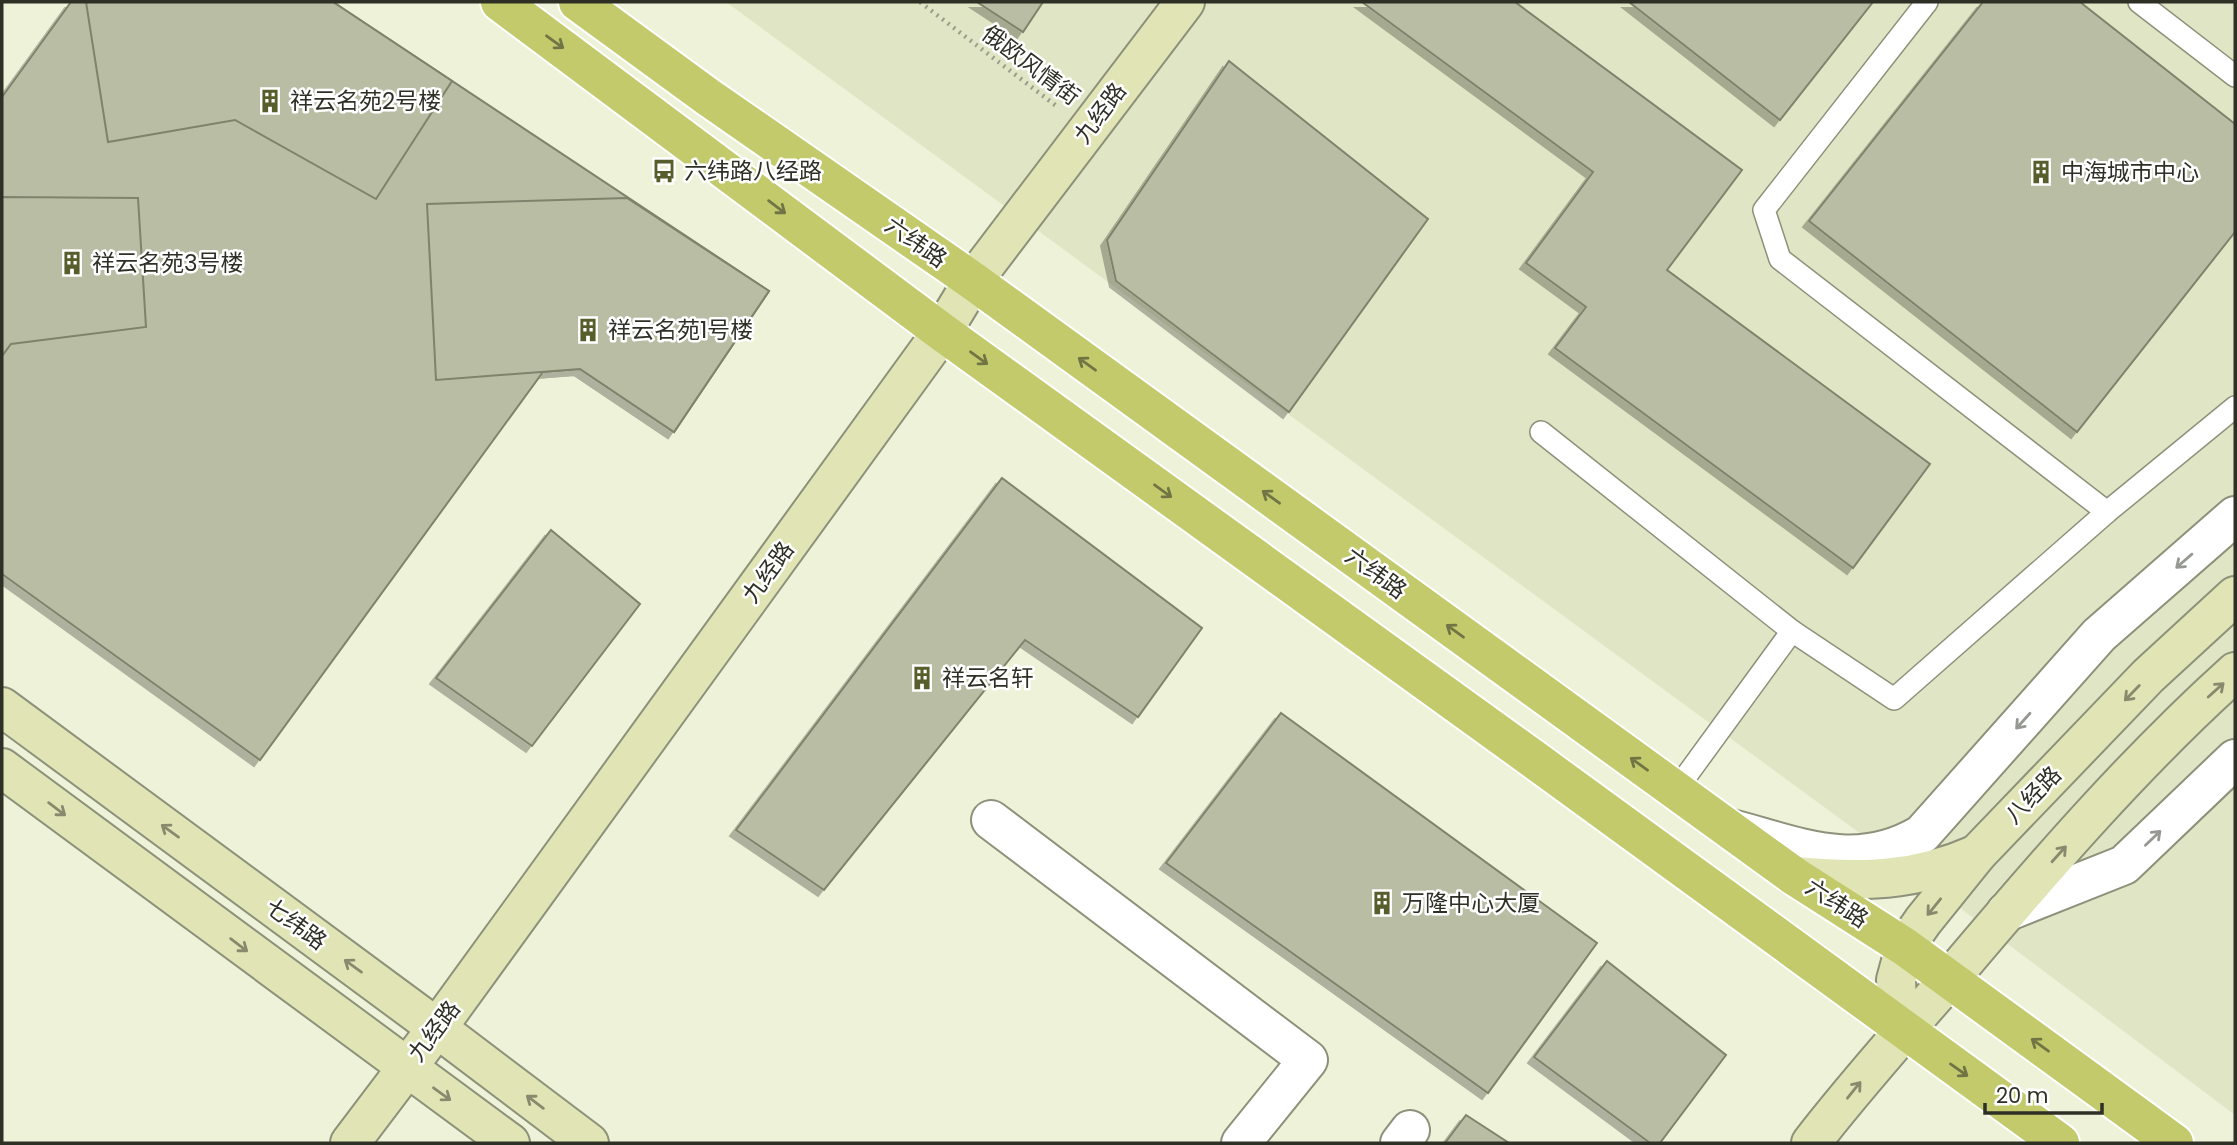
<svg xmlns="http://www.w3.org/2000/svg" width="2237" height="1145" font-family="Poppins,'Noto Sans SC',sans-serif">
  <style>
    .built { fill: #e0e6c5 }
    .building { fill: #b9bda4; stroke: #7f836c; stroke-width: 2; filter: url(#shadow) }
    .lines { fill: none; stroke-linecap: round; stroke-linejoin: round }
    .lane-casing { stroke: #8d917a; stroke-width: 24 }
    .street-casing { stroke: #8d917a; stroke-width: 42 }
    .secondary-casing { stroke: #8d917a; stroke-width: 42 }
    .primary-casing { stroke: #fff; stroke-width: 42 }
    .path { stroke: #9a9d8a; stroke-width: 4.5; stroke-dasharray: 2 5; stroke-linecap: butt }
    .lane { stroke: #fff; stroke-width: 21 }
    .street { stroke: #fff; stroke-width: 38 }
    .secondary { stroke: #e1e5b5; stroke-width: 38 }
    .primary { stroke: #c2ca6b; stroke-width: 38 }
    .oneway { stroke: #717545 }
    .oneway2 { stroke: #969892 }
    .oneway3 { stroke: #888a6e }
    .labels { text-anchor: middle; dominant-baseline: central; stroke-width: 5; stroke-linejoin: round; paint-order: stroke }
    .street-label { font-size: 23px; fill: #2e3026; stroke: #fff }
    .poi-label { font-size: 23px; fill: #2e3026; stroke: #fff; text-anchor: start }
  </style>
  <defs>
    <filter id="shadow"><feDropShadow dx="-6" dy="6" stdDeviation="0" flood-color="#0004"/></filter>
  </defs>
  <rect width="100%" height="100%" fill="#edf2d8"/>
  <!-- built -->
  <path class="built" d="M726 2H2235V1115L1891 856Z"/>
  <!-- building -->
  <g class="building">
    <path d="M71 2H333L769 291 674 432 580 369 543 372 260 760 2 574V97Z"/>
    <path d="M86 2H333L452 81 376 199 235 120 108 142Z"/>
    <path d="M977 2H1043L1023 32Z"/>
    <path d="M1362 2H1515L1742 170 1667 270 1930 464 1853 568 1555 348 1586 307 1526 263 1593 172Z"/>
    <path d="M1629 2H1873L1780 120Z"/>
    <path d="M1983 2H2080L2235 124V232L2077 432 1809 221Z"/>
    <path d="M1229 61 1428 219 1289 412 1116 281 1107 240Z"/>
    <path d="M2 197 138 198 146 327 11 344 2 356Z"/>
    <path d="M627 198 769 291 674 432 580 369 436 380 427 204Z"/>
    <path d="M1002 478 1202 628 1138 717 1025 640 824 890 736 830Z"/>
    <path d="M551 530 640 604 532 746 436 678Z"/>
    <path d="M1281 713 1597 943 1488 1093 1166 863Z"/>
    <path d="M1607 961 1726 1055 1660 1143H1650L1534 1057Z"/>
    <path d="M1466 1115 1509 1143H1445Z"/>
  </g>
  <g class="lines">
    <!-- lane casing -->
    <g class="lane-casing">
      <g id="lane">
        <path d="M1927 2 1764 210 1780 259 2107 512"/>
        <path d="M2139 2 2235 76"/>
        <path d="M1541 432 1792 631"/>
        <path d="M1676 790 1792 631 1894 699 2107 512 2235 407"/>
      </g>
    </g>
    <!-- street casing -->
    <g class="street-casing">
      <g id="street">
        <path d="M991 820 1308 1060 1241 1143"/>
        <path d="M1728 828C1798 846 1855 874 1922 834L2099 635 2235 516"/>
        <path d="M2006 912 2124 865 2235 759"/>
        <path d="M1400 1143 1410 1130"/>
      </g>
    </g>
    <!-- secondary casing -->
    <g class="secondary-casing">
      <g id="secondary">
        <path d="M2 707 437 1028 589 1143"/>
        <path d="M2 768 510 1143"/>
        <path d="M1794 876C1861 882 1914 882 1977 854"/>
        <path d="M1903 1030 1897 1002 1896 980 1905 947 1923 921 1977 854 2148 676 2235 596"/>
        <path d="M350 1143 437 1028 942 332 973 281 1185 2"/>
        <path d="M1811 1143C1858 1082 1909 1026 1959 968 2046 865 2135 762 2235 672"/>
      </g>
    </g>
    <!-- primary casing -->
    <g class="primary-casing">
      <g id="primary">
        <path d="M500 2 942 332 1532 758 2060 1143"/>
        <path d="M578 2 708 97 973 281 1794 876 1905 947 2174 1143"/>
      </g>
    </g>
    <!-- path -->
    <path class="path" d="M920 2 1059 108"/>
    <!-- lane -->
    <use href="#lane" class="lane"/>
    <!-- street -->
    <use href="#street" class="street"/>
    <!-- secondary -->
    <use href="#secondary" class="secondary"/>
    <!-- primary -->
    <use href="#primary" class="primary"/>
  </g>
  <!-- one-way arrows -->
  <defs><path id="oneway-shaft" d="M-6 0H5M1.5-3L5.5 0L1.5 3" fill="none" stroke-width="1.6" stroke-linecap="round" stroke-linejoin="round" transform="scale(1.75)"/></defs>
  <g class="oneway">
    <use href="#oneway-shaft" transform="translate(555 42) rotate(36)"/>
    <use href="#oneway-shaft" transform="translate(777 207) rotate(37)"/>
    <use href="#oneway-shaft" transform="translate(979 358) rotate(36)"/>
    <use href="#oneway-shaft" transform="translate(1087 364) rotate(-144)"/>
    <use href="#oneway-shaft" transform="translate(1163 491) rotate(36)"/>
    <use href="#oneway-shaft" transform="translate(1271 497) rotate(-144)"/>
    <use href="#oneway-shaft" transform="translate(1455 631) rotate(-144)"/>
    <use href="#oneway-shaft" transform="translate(1639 764) rotate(-144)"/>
    <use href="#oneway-shaft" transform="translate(2040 1045) rotate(-144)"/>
    <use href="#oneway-shaft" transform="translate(1959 1070) rotate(35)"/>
  </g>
  <g class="oneway2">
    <use href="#oneway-shaft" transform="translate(2184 561) rotate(139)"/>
    <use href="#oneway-shaft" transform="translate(2023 721) rotate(132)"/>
    <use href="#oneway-shaft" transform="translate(2153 838) rotate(-44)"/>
  </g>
  <g class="oneway3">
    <use href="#oneway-shaft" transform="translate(2216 690) rotate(-42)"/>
    <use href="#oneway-shaft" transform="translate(2132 693) rotate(134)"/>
    <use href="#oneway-shaft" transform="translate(57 809) rotate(37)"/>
    <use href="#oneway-shaft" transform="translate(170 831) rotate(-144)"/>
    <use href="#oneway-shaft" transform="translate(2059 854) rotate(-48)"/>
    <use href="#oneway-shaft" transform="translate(1934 907) rotate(129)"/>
    <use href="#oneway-shaft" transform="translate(239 945) rotate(37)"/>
    <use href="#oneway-shaft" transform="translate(353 966) rotate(-144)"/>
    <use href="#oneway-shaft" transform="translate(1854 1090) rotate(-51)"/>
    <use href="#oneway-shaft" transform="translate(442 1094) rotate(36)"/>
    <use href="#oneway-shaft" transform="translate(535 1102) rotate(-143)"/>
  </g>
  <!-- icons -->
  <defs>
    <g id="building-bare" transform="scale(1.89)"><path d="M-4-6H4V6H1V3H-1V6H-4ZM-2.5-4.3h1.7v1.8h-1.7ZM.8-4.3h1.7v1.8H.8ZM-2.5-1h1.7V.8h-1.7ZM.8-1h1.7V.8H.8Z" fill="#575d2b" stroke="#fff" stroke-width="2.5" paint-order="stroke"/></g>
    <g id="bus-bare" transform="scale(1.89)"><path d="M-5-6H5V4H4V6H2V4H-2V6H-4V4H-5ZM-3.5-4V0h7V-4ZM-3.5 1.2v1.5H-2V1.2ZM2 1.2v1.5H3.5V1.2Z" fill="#575d2b" stroke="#fff" stroke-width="2.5" paint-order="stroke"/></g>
  </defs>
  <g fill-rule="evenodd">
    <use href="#building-bare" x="270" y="101"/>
    <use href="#bus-bare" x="664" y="171"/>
    <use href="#building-bare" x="2041" y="172"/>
    <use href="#building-bare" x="72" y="263"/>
    <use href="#building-bare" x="588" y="330"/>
    <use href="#building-bare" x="922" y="678"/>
    <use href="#building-bare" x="1382" y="903"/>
  </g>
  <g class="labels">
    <!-- street labels -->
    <g class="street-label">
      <text transform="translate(1031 65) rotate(37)">俄欧风情街</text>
      <text transform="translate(1100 113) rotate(-53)">九经路</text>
      <text transform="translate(916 242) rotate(35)">六纬路</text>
      <text transform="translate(768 572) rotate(-54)">九经路</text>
      <text transform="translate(1376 573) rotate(36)">六纬路</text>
      <text transform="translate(2033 795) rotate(-46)">八经路</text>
      <text transform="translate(1837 903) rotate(33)">六纬路</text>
      <text transform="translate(296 924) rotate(36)">七纬路</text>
      <text transform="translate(434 1031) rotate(-53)">九经路</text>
    </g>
    <!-- poi labels -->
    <g class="poi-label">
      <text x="290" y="101">祥云名苑2号楼</text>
      <text x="684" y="171">六纬路八经路</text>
      <text x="2061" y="172">中海城市中心</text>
      <text x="92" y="263">祥云名苑3号楼</text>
      <text x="608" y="330">祥云名苑1号楼</text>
      <text x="942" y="678">祥云名轩</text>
      <text x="1402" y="903">万隆中心大厦</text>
    </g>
  </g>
  <!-- border -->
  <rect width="2237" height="1145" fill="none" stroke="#2e3026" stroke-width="7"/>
  <!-- scale -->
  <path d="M1985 1103v10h117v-10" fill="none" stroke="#2e3026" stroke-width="3.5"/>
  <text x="1996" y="1103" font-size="21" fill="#2e3026" stroke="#ffffff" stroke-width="5" paint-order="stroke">20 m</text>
</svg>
